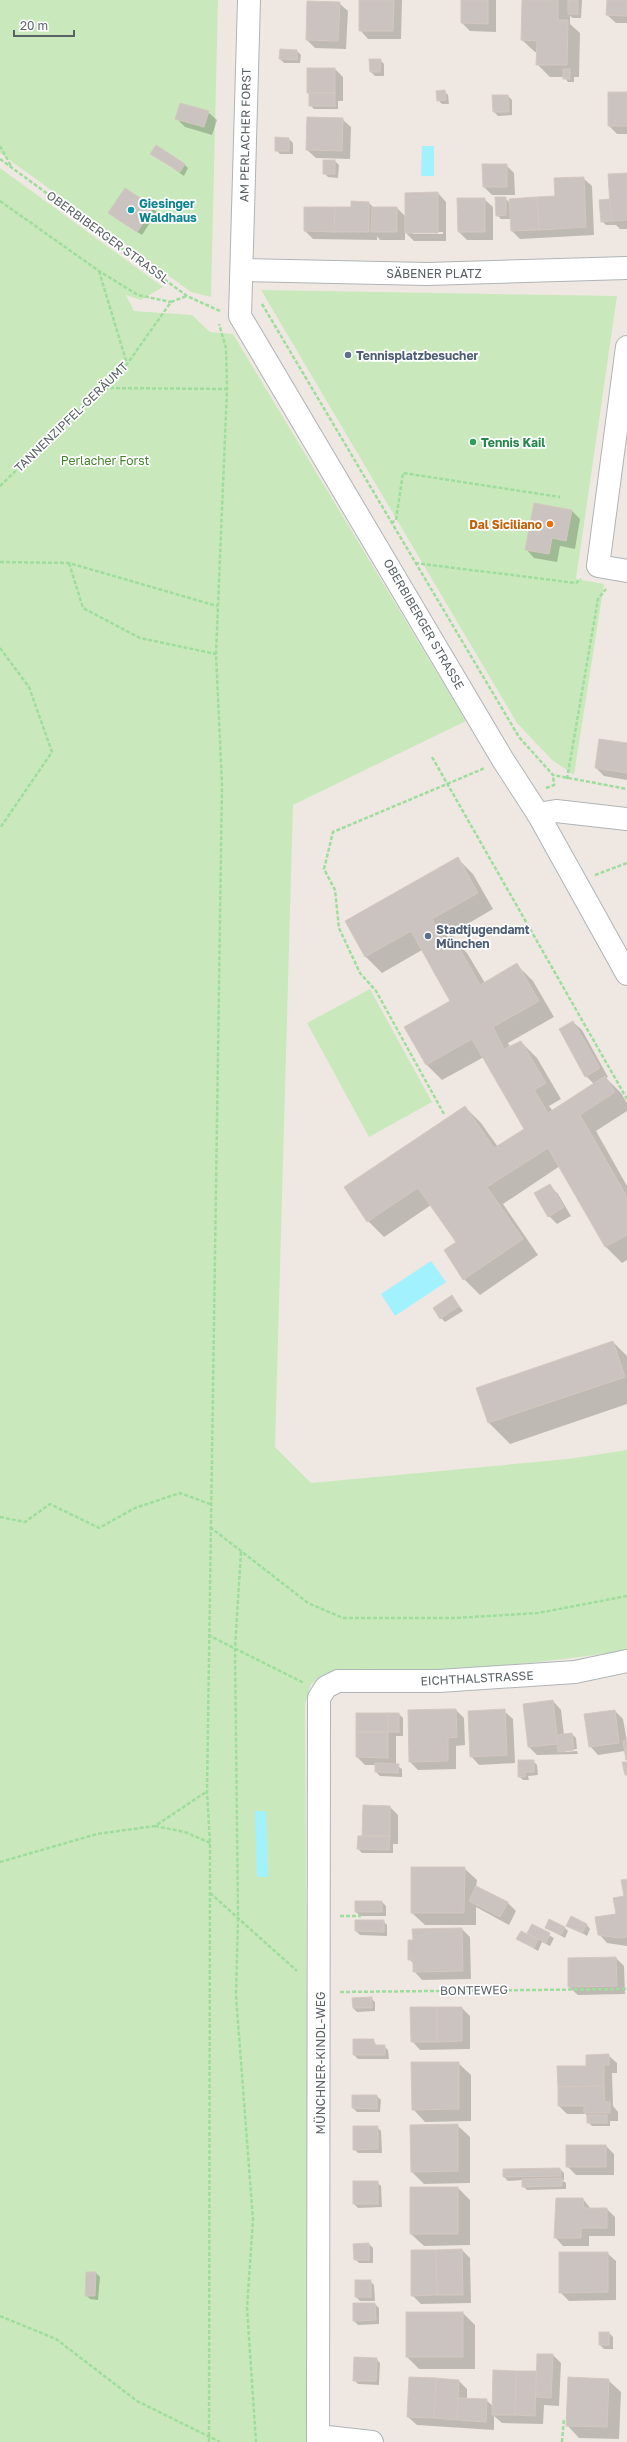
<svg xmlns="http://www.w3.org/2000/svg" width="627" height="2442" font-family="'Golos Text',sans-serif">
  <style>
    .green { fill: #c9e9bc }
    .water { fill: #a2f1ff }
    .shadow { fill: #0003; fill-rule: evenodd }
    .building { fill: #cac3bf; stroke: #d4c8c0 }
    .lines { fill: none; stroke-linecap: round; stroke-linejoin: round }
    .street-casing { stroke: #aeb4b7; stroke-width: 24 }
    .path { stroke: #9fdd9d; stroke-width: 2.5; stroke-dasharray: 4 2; stroke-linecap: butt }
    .street { stroke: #fff; stroke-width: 22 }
    .culture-dot { fill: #0f9aa8; stroke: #fff; stroke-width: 1.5 }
    .service-dot { fill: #5c6f8a; stroke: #fff; stroke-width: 1.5 }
    .leisure-dot { fill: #2e9e5b; stroke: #fff; stroke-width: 1.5 }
    .food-dot { fill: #e8710a; stroke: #fff; stroke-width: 1.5 }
    .labels { text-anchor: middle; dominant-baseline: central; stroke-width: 3.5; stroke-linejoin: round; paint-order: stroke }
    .street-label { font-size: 12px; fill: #5a6265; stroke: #fff }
    .culture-label { font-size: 12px; font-weight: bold; fill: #0d838f; stroke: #fff; text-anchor: start }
    .service-label { font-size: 12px; font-weight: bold; fill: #4e5e75; stroke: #fff; text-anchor: start }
    .leisure-label { font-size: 12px; font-weight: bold; fill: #27864d; stroke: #fff; text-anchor: start }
    .park-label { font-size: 12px; fill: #41832b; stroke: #fff }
    .food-label { font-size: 12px; font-weight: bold; fill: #c56008; stroke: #fff; text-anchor: end }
  </style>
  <rect width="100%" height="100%" fill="#efe8e2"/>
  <!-- green -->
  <g class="green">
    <path d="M0 0H218L211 297 191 292 0 153Z"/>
    <path d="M0 168 163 287 141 300 126 295 134 311 192 315 210 332 233 334 466 721 293 805 275 1447 311 1483 568 1459 627 1450V1650C566 1660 504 1666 442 1671 398 1674 350 1658 311 1684L305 1705 309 2442H0Z"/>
    <path d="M261 290 617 296 576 579 604 584 574 775 552 760 517 723Z"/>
    <path d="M370 989 432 1102 369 1137 307 1023Z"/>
  </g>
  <!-- water -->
  <g class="water">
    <path d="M422 146H434V176H421Z"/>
    <path d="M431 1261 446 1282 395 1316 381 1294Z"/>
    <path d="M255 1811H266L268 1877H257Z"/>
  </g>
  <!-- shadow -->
  <g class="shadow">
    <path d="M360 0H402L401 39H368L360 30Z"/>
    <path d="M462 0H496V32L470 31 462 23Z"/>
    <path d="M523 0H582L581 18H573L570 16V24L580 33 579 77H574V82H568L564 77H550L537 64V52H535L522 40Z"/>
    <path d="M608 0H627V23H616L607 15Z"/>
    <path d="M339 3 348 11 346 49 315 48 307 40Z"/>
    <path d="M297 51 301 55 300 63H284L280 59Z"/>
    <path d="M380 60 384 64V76H375L371 72Z"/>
    <path d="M308 69H335L343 77V101H338V109H314L310 105V95L308 93Z"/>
    <path d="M444 91 448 95 449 104H442L438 100Z"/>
    <path d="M627 93V134H617L609 126Z"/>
    <path d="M508 96 512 100V115L498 116 494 112Z"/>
    <path d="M208 112 217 120 212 135 185 127 177 119Z"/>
    <path d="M342 119 351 127 350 159 316 158 307 150Z"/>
    <path d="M289 139 293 143V154H280L276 150Z"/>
    <path d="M152 153 184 164 188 168 184 176Z"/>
    <path d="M335 161 339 165 338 178 328 177 324 173Z"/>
    <path d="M506 165 514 173 515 195H492L484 187Z"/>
    <path d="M627 174V229H620L616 225H606L602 221 611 200Z"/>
    <path d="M583 178 592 186 594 235 520 239 512 231 511 219H501L497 215 505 198 511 204 556 197Z"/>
    <path d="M438 193 446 202V241H414L405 232V240H380L377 236V240L313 239 305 231 352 208V202L369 203 374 208H397L406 217V194ZM413 232H443V234H413Z"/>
    <path d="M484 199 493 207V240H467L459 232Z"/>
    <path d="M153 208 157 212 142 235 113 216Z"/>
    <path d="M534 504 572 511 580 519 575 549 560 546 557 562 534 558 526 549Z"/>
    <path d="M627 744V780L604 776 596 768Z"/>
    <path d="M458 859 473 874 493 909 447 936 449 938 451 937 467 953 485 983 517 965 533 981 554 1017 508 1043 510 1047 521 1042 537 1058 561 1099 549 1106 553 1111 594 1084 586 1076 573 1022 582 1030 608 1077 606 1078 621 1093 627 1103V1111L596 1131 627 1186V1260L622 1263 606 1247 560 1166 503 1204 538 1255 480 1295 464 1279 458 1243 431 1205 384 1237 368 1221 465 1107 481 1123 498 1147 526 1129 484 1057 442 1080 427 1065 452 1002 422 950 382 973 366 957 346 922Z"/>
    <path d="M549 1185 558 1194 571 1216 557 1224 549 1216Z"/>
    <path d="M452 1296 463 1311 445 1322 441 1318Z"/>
    <path d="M613 1342 627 1356V1404L510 1444 489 1423 478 1388Z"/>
    <path d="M553 1701 561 1710 564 1735 572 1734 576 1738 577 1749 565 1750V1752L577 1751 578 1754 537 1755 529 1747 524 1704Z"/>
    <path d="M456 1710 464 1718 465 1745 456 1746V1769L418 1770 410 1762 409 1711Z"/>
    <path d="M504 1711 513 1719 515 1763 479 1765 471 1756Z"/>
    <path d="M615 1711 623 1719 627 1741V1760L625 1751 598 1755 590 1746Z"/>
    <path d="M357 1714H399L403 1718V1736H396V1765L402 1769V1777L380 1776 376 1772V1765H365L357 1757Z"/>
    <path d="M533 1761 537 1765 538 1775 528 1776 529 1780H523L519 1776Z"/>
    <path d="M390 1807 398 1815V1844H393V1853H362L358 1849 363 1837Z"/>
    <path d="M464 1868 477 1880 476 1887 508 1903 516 1911 509 1925 476 1907V1925H425L412 1913Z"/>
    <path d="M627 1880V1946L607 1943 599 1934 617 1915 625 1897Z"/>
    <path d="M356 1902H382L386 1906V1916H360L356 1912Z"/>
    <path d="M383 1921 387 1925V1936L360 1935 356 1931Z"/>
    <path d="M568 1925H587L590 1929 587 1936Z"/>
    <path d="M533 1926 554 1938 550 1946 542 1942 538 1951 518 1939 528 1935Z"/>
    <path d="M564 1927 568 1931 565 1938 546 1928Z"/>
    <path d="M462 1929 470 1937 471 1979 422 1980 414 1971V1964L409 1959Z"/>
    <path d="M616 1958 624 1966 625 1994 578 1995 569 1987Z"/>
    <path d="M371 1998 375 2002V2011L357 2012 353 2008Z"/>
    <path d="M462 2008 470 2016V2049L420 2050 412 2041Z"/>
    <path d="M354 2040H373L377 2046H384L388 2050 389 2059H358L354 2055Z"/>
    <path d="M608 2055 617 2063V2073H612L613 2106 618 2112V2121H610V2126H592L588 2122 586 2114H567L559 2106 588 2067Z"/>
    <path d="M458 2063 471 2075V2121L425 2122 413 2109Z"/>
    <path d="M377 2096 381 2100 380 2112H357L353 2108Z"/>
    <path d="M457 2125 470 2137V2183L424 2184 412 2172Z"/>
    <path d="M377 2127 381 2131 382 2153H358L354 2149Z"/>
    <path d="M606 2146 614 2154V2175H576L567 2166Z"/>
    <path d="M560 2169 564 2173V2180H562L566 2183V2189L527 2190 523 2186V2180L508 2181 504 2177Z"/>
    <path d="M377 2182 381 2186 382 2207 358 2208 354 2204Z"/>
    <path d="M458 2188 470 2200V2245L424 2246 411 2234Z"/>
    <path d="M583 2199 591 2209H607L615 2217V2236H589V2246H563L555 2237Z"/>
    <path d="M369 2244 373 2248V2263H359L355 2259Z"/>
    <path d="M462 2250 470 2258 471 2303 421 2304 412 2295Z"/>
    <path d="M607 2253 616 2261V2300L569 2301 560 2292Z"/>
    <path d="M96 2273 100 2277 98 2300 90 2299 86 2295Z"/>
    <path d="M356 2281H370L374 2285 375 2301H360L356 2297Z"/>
    <path d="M375 2304 379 2308V2324L358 2325 354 2321Z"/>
    <path d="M463 2313 475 2325V2369H419L407 2357Z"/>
    <path d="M609 2333 613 2337V2349H604L600 2345Z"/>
    <path d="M553 2355 561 2363 559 2406 544 2405 543 2424 502 2423 494 2416V2430L417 2425 408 2417 410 2378 459 2381 467 2389V2399L486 2400 494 2407V2371L537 2372Z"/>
    <path d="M376 2359 380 2363 379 2385 358 2384 354 2380Z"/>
    <path d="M608 2380 621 2392 619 2439 579 2438 567 2425Z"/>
  </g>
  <!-- building -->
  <g class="building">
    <path d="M359 0H394L393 31H359Z"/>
    <path d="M461 0H488V24L461 23Z"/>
    <path d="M522 0H558V20H568L567 65H536L537 41 521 40Z"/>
    <rect x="568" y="0" width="10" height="14"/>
    <path d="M607 0H627V16L606 15Z"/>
    <path d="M307 1 340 2 338 41 306 40Z"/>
    <path d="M280 49 297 50V60L279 59Z"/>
    <path d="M369 59H381L380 72H370Z"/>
    <rect x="307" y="68" width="28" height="25"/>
    <rect x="563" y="69" width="7" height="10"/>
    <path d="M445 90 446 100 437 101 436 91Z"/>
    <rect x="608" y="92" width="19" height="34"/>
    <rect x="309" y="93" width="26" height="13"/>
    <path d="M492 95H508L509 112H493Z"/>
    <path d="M180 103 209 111 204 127 175 119Z"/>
    <path d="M307 117 343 118 342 151 306 150Z"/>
    <path d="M275 137 289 138V151H275Z"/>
    <path d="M156 145 185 164 180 172 150 154Z"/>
    <rect x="323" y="160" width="12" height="14"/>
    <path d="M482 164H507V187H483Z"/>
    <path d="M627 173V220L611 221 608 174Z"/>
    <path d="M584 177 586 227 539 230 537 197 555 196 554 178Z"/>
    <path d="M125 188 154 207 137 232 108 213Z"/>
    <path d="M438 192V233H405V193Z"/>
    <path d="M495 197H506V215L496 216Z"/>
    <path d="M537 197 539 230 511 231 509 199Z"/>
    <path d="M457 198H485V232H458Z"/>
    <path d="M610 199 611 221 601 222 599 200Z"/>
    <path d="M351 201 369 202V232H334L335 207H351Z"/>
    <path d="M304 207H335L334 232 304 231Z"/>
    <path d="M372 207H397V232H371Z"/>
    <path d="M534 503 572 510 566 541 552 538 549 554 525 550Z"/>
    <path d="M599 739 627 743V773L595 768Z"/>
    <path d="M458 857 478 893 432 919 444 940 452 935 480 985 517 963 539 1001 493 1027 504 1049 521 1041 546 1083 534 1090 548 1113 605 1076 615 1092 580 1115 627 1197V1235L605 1247 548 1148 487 1187 523 1239 463 1280 444 1250 456 1242 418 1188 367 1222 344 1187 465 1106 494 1148 524 1129 472 1039 426 1065 404 1027 450 1001 411 931 365 957 345 921Z"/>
    <path d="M573 1021 600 1068 585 1077 559 1029Z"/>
    <path d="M550 1184 564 1207 548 1217 534 1193Z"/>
    <path d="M452 1295 459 1306 440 1319 433 1308Z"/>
    <path d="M613 1341 625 1377 488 1423 476 1388Z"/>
    <path d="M553 1700 558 1744 528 1747 523 1704Z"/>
    <path d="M452 1709H456L457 1737 448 1738V1761L409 1762 408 1710Z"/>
    <path d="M505 1709 507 1755 470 1757 468 1711Z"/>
    <path d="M615 1710 619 1743 589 1747 584 1714Z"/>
    <rect x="356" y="1713" width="32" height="19"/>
    <rect x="388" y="1713" width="11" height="19"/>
    <path d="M356 1732H388V1758L356 1757Z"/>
    <path d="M572 1733 574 1750 558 1752 557 1735Z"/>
    <path d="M627 1740V1760H626L623 1741Z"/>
    <path d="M518 1760H534V1772H525V1777H518Z"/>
    <path d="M622 1762H627V1775H625Z"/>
    <path d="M375 1763 399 1764 398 1773 375 1772Z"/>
    <path d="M363 1805 390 1806V1836H362Z"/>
    <path d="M358 1836H390L389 1850 357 1849Z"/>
    <path d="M411 1867H465L464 1913H411Z"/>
    <path d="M627 1879V1896H624L621 1880Z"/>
    <path d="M476 1886 508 1902 500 1917 469 1901Z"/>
    <path d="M624 1896H627V1937L619 1938 598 1935 595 1917 616 1914 613 1898Z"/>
    <rect x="355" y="1901" width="27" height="11"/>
    <path d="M571 1916 587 1924 582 1933 566 1926Z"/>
    <path d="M549 1919 565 1927 561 1935 545 1928Z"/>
    <path d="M355 1920H384V1932L355 1931Z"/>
    <path d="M532 1924 550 1933 546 1943 527 1933Z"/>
    <path d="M462 1928 463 1971 413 1972V1960H408V1940H413L412 1929Z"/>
    <path d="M521 1931 538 1939 534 1948 516 1939Z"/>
    <path d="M616 1957 617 1986 568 1987V1958Z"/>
    <path d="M372 1997V2008H353L352 1998Z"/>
    <path d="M410 2007H437V2042H411Z"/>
    <path d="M437 2007H462V2041L437 2042Z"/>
    <path d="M353 2039H374V2045H385V2055H353Z"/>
    <path d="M609 2054V2065H604V2086L558 2087 557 2066H586V2055Z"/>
    <path d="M411 2062H459V2109L412 2110Z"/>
    <path d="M604 2086 605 2102H610V2113H584V2106H558V2087Z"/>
    <path d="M352 2095H377V2109L352 2108Z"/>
    <rect x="587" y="2115" width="20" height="8"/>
    <path d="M458 2124V2171L411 2172 410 2125Z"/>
    <path d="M353 2126H378V2149L353 2150Z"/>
    <rect x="566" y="2145" width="40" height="22"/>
    <path d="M560 2168 561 2176 503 2177V2169Z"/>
    <path d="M562 2178V2186L522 2187V2179Z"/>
    <rect x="353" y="2181" width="25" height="23"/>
    <rect x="410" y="2187" width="48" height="47"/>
    <path d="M556 2198H583L584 2208H607V2228H581V2238H554Z"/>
    <path d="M369 2243V2260H354L353 2244Z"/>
    <path d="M462 2249 463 2295H437L436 2250Z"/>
    <path d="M411 2250H436L437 2295 411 2296Z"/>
    <path d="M559 2252H608V2292L559 2293Z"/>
    <path d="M86 2272H96L95 2296H85Z"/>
    <rect x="355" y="2280" width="16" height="17"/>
    <path d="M353 2303H375L376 2320 353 2321Z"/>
    <rect x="406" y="2312" width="57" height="45"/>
    <rect x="599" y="2332" width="10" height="13"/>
    <path d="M537 2354H553L551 2398 536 2397Z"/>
    <path d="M354 2357 377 2358 376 2381H353Z"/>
    <path d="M493 2370 516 2371 515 2415H492Z"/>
    <path d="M516 2371H536L535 2416 515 2415Z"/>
    <path d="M409 2377 436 2378 434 2418 407 2417Z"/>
    <path d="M568 2377 609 2379 607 2427 566 2426Z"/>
    <path d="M436 2378 459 2380 457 2420 434 2418Z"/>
    <path d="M458 2398 487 2399 486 2422 457 2420Z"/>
  </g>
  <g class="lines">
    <!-- street casing -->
    <g class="street-casing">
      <g id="street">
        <path d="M249 0 240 316 503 760 538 814 627 974"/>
        <path d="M242 270 427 274 627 268"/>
        <path d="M627 347 598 566 627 571"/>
        <path d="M538 814 556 811 627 819"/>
        <path d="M318 2436 372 2442"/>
        <path d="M318 2442 319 1698 326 1687 338 1681H439L575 1672 627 1661"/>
      </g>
    </g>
    <!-- path -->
    <g class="path">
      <path d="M0 146 11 166"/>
      <path d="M0 159 187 296 220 311"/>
      <path d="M0 201 99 271 138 295 171 302"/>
      <path d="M99 271 127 364"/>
      <path d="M262 304 519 737 553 775 627 789"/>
      <path d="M104 388 227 389"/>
      <path d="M0 486 127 364 171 302 187 296"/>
      <path d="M391 523 396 520 403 473 560 497"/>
      <path d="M0 562 69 563 217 606"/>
      <path d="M69 563 83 608 140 638 216 654"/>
      <path d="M415 563 576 583 581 579"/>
      <path d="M0 648 29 687 52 752 0 828"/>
      <path d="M432 757 627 1099"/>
      <path d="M567 779 598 599 606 589"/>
      <path d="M546 788 554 785 553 775"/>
      <path d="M595 875 627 863"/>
      <path d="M444 1114 376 991 360 973 339 928 335 890 324 869 333 832 485 768"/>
      <path d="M0 1517 25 1522 50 1504 99 1528 135 1508 180 1493 210 1504"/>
      <path d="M210 1527 308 1603 343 1618H456L538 1613 627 1596"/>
      <path d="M241 1552 235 1648 238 1918 236 1996 253 2220 247 2308 256 2442"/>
      <path d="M208 1635 304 1683"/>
      <path d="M155 1826 185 1832 210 1843"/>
      <path d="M0 1862 97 1834 155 1826 206 1792"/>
      <path d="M210 1893 297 1971"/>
      <path d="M340 1916H361"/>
      <path d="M340 1992 627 1989"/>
      <path d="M0 2316 56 2339 137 2401 220 2442"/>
      <path d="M209 2442 210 1843 207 1792 222 785 216 654 227 389 226 348 219 324"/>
      <path d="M562 2442 564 2418"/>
    </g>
    <!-- street -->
    <use href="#street" class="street"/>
  </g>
  <!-- markers -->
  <circle class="culture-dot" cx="131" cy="210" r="4"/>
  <g class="service-dot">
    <circle cx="348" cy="355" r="4"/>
    <circle cx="428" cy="936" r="4"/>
  </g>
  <circle class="leisure-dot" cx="473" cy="442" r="4"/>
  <circle class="food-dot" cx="550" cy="524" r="4"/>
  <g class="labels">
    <!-- street labels -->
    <g class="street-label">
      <text transform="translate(245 135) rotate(-89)">AM PERLACHER FORST</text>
      <text transform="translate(108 237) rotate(36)">OBERBIBERGER STRASSL</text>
      <text x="434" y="273">SÄBENER PLATZ</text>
      <text transform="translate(71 417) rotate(-44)">TANNENZIPFEL-GERÄUMT</text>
      <text transform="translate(424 624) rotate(60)">OBERBIBERGER STRASSE</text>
      <text transform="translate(477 1678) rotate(-3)">EICHTHALSTRASSE</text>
      <text transform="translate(474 1990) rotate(-1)">BONTEWEG</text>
      <text transform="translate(320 2063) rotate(-90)">MÜNCHNER-KINDL-WEG</text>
    </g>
    <!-- culture labels -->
    <g class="culture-label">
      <text x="139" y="203">Giesinger<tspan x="139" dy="14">Waldhaus</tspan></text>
    </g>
    <!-- service labels -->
    <g class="service-label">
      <text x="356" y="355">Tennisplatzbesucher</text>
      <text x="436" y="929">Stadtjugendamt<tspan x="436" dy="14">München</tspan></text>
    </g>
    <!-- leisure labels -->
    <g class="leisure-label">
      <text x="481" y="442">Tennis Kail</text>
    </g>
    <!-- park labels -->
    <g class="park-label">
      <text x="105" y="460">Perlacher Forst</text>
    </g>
    <!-- food labels -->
    <g class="food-label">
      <text x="542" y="524">Dal Siciliano</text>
    </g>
  </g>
  <!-- scale -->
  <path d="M14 30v6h60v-6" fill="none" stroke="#5a6265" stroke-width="2"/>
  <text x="20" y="30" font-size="12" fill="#5a6265" stroke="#ffffff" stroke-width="3" paint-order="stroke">20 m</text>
</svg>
